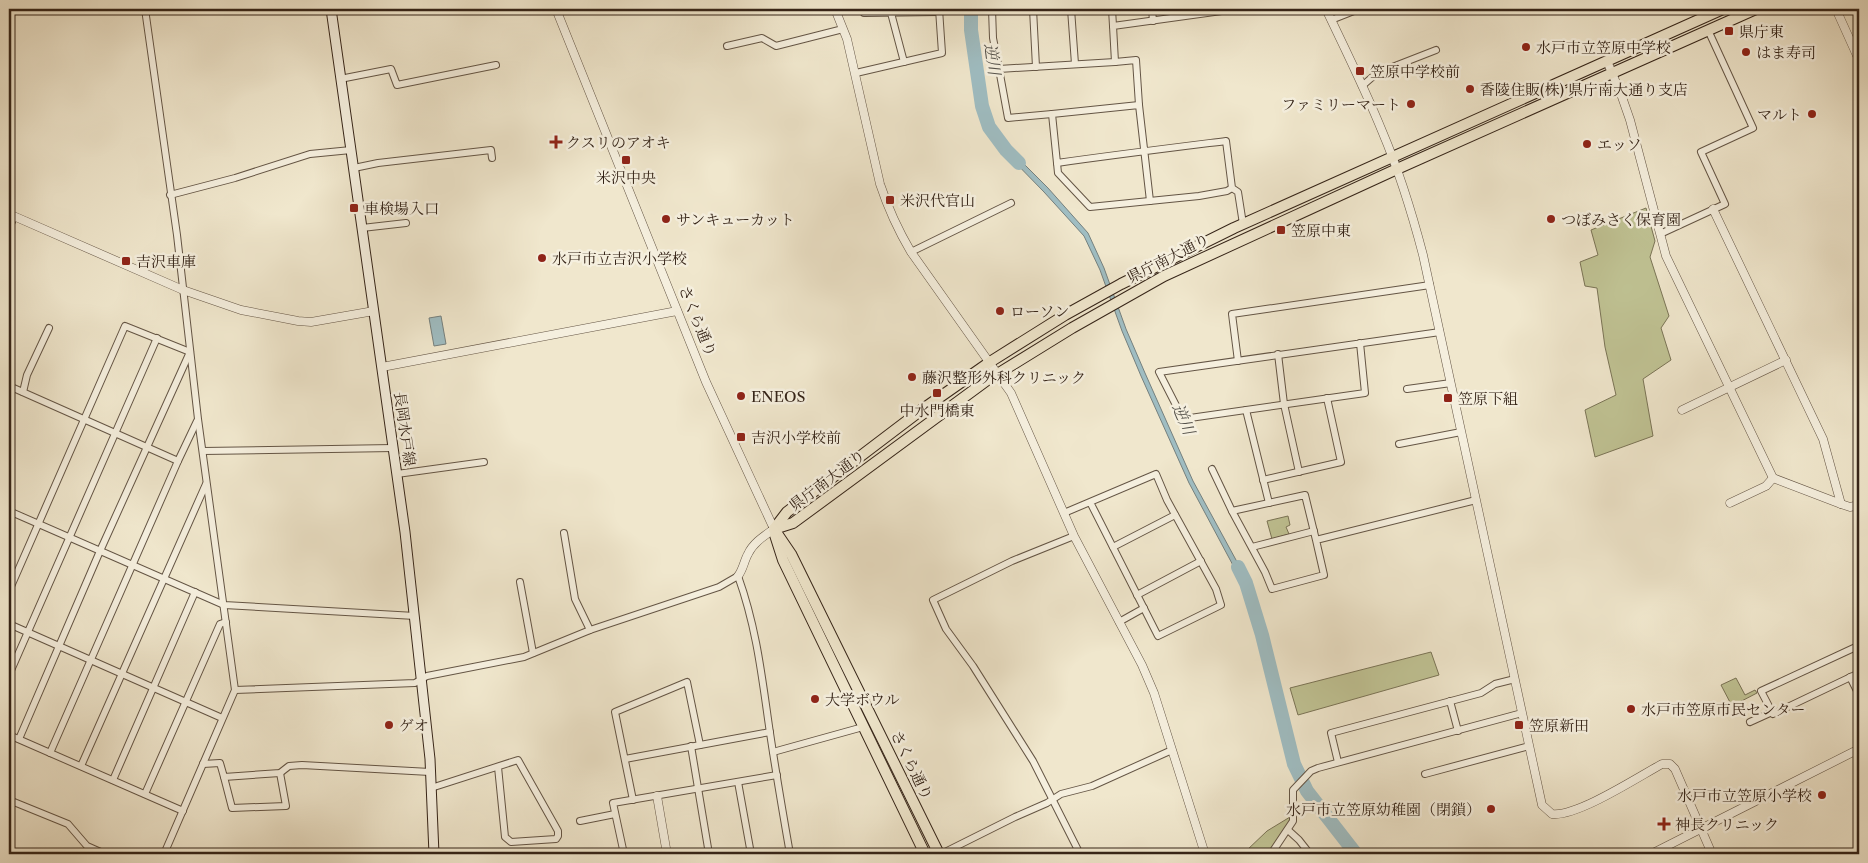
<svg xmlns="http://www.w3.org/2000/svg" width="1868" height="863" font-family="'Libre Caslon Text','Noto Serif JP',serif">
  <style>
    .green { fill: #c0c394; stroke: #7a7456 }
    .water { fill: #9fbdc2; stroke: #75807e }
    .lines { fill: none; stroke-linecap: round; stroke-linejoin: round }
    .river { stroke: #9fbdc2; stroke-width: 14 }
    .minor-casing { stroke: #645545; stroke-width: 8 }
    .tertiary-casing { stroke: #645545; stroke-width: 9 }
    .secondary-casing { stroke: #352418; stroke-width: 11 }
    .primary-casing { stroke: #352418; stroke-width: 12 }
    .minor { stroke: #f5efde; stroke-width: 6 }
    .tertiary { stroke: #f5efde; stroke-width: 8 }
    .secondary { stroke: #f5efde; stroke-width: 9 }
    .primary { stroke: #f0e7cd; stroke-width: 10 }
    .poi-dot { fill: #8f2418; stroke: #f5efde; stroke-width: 2 }
    .labels { text-anchor: middle; dominant-baseline: central; stroke-width: 5; stroke-linejoin: round; paint-order: stroke }
    .poi-label { font-size: 15px; fill: #352418; stroke: #f5efde; text-anchor: start }
    .street-label { font-size: 15px; fill: #352418; stroke: #f5efde }
    .water-label { font-size: 16px; font-style: italic; fill: #55524b; stroke: #f5efde }
  </style>
  <rect width="100%" height="100%" fill="#f0e7cd"/>
  <filter id="stains"><feTurbulence type="fractalNoise" baseFrequency=".004" numOctaves="4"/><feColorMatrix values="0 0 0 0 .2 0 0 0 0 .09 0 0 0 0 .02 0 0 0 .5 -.17"/></filter>
  <radialGradient id="worn" r=".72"><stop offset=".6" stop-color="#630" stop-opacity="0"/><stop offset="1" stop-color="#630" stop-opacity=".3"/></radialGradient>
  <!-- green -->
  <g class="green">
    <path d="M1646 208 1655 241 1650 257 1669 316 1661 328 1671 360 1643 379 1653 436 1595 457 1585 410 1616 395 1605 347 1597 288 1585 286 1580 262 1598 255 1591 230Z"/>
    <path d="M1288 516 1290 525 1286 527 1289 534 1272 539 1267 521Z"/>
    <path d="M1431 652 1439 675 1298 715 1290 688Z"/>
    <path d="M1736 678 1745 695 1755 690 1757 693 1732 706 1721 685Z"/>
    <path d="M1290 817 1289 823 1269 854H1252L1246 851 1267 831Z"/>
  </g>
  <!-- water -->
  <g class="water">
    <path d="M1008 148 1048 188 1088 233 1104 268 1126 329 1145 373 1193 481 1248 582 1243 584 1189 483 1141 376 1122 331 1100 270 1084 236 1044 192 1004 151Z"/>
    <path d="M441 316 446 344 434 346 429 318Z"/>
  </g>
  <g class="lines">
    <!-- river -->
    <g class="river">
      <path d="M971 9V30L982 106 989 127 1006 150 1019 163"/>
      <path d="M1238 567 1246 583 1262 635 1294 764 1307 791 1356 854"/>
    </g>
    <!-- minor casing -->
    <g class="minor-casing">
      <g id="minor">
        <path d="M145 9 177 235 198 419 235 690 164 854"/>
        <path d="M992 9 993 38 999 69 1115 62 1113 26 1236 9"/>
        <path d="M1033 9 1036 67"/>
        <path d="M1071 9 1075 64"/>
        <path d="M1112 9 1113 26"/>
        <path d="M1152 9 1153 21"/>
        <path d="M864 13 939 12"/>
        <path d="M891 13 904 62"/>
        <path d="M1331 20 1359 9"/>
        <path d="M727 46 762 38 776 46 843 29"/>
        <path d="M1115 62 1136 60 1139 105"/>
        <path d="M999 69 1008 118 1052 114"/>
        <path d="M856 73 942 53 939 9"/>
        <path d="M340 79 391 69 397 85 496 65"/>
        <path d="M1362 86 1377 73 1436 50"/>
        <path d="M1057 163 1058 173 1090 207 1199 196 1227 191 1232 188"/>
        <path d="M354 168 378 163 491 150 492 158"/>
        <path d="M170 195 235 178 310 154 351 150"/>
        <path d="M1150 201 1139 105 1052 114 1057 163C1113 155 1170 148 1226 141L1232 188 1238 192 1243 224"/>
        <path d="M9 228 14 217"/>
        <path d="M362 228 406 223"/>
        <path d="M1660 234 1725 204 1701 152 1753 128 1708 30"/>
        <path d="M911 252 1011 203"/>
        <path d="M1360 343 1365 393 1183 419 1159 372 1440 332"/>
        <path d="M1278 354 1284 404 1299 472"/>
        <path d="M1238 361 1232 314 1430 285"/>
        <path d="M9 386 178 461"/>
        <path d="M1407 389 1451 383"/>
        <path d="M23 392 27 375 49 328"/>
        <path d="M1246 410 1269 503"/>
        <path d="M1399 444 1461 432"/>
        <path d="M203 451 393 448"/>
        <path d="M1212 469 1232 511"/>
        <path d="M397 474 484 462"/>
        <path d="M1263 480 1341 462 1327 398"/>
        <path d="M9 511 224 605 415 616"/>
        <path d="M1064 513 1156 474 1167 500 1216 589 1221 605 1158 636 1090 502"/>
        <path d="M564 533 575 599 590 630"/>
        <path d="M1074 536 1012 561 933 600 946 629 973 666 1033 761 1080 854"/>
        <path d="M1316 540 1305 495 1232 511 1265 572 1272 589 1324 575 1316 540 1476 500"/>
        <path d="M1113 547 1175 515"/>
        <path d="M1252 547 1314 531"/>
        <path d="M520 582 533 653"/>
        <path d="M9 591 125 326 190 352 100 551 19 739"/>
        <path d="M1137 595 1201 561"/>
        <path d="M1119 622 1144 608"/>
        <path d="M9 624 222 718"/>
        <path d="M1859 649 1858 646 1761 691 1773 714 1859 673"/>
        <path d="M9 675 157 338"/>
        <path d="M1850 677 1859 695"/>
        <path d="M235 690 415 683 427 676 524 657 590 630 719 587 738 576C757 629 762 678 770 733 776 773 783 814 790 854"/>
        <path d="M1450 701 1458 731"/>
        <path d="M1750 722 1772 712"/>
        <path d="M9 735 183 811"/>
        <path d="M691 746 709 854"/>
        <path d="M773 752 863 727"/>
        <path d="M50 753 178 461 197 421"/>
        <path d="M625 759 770 732"/>
        <path d="M1338 762 1331 733 1481 693 1495 684 1515 679"/>
        <path d="M203 764 220 763 224 777 280 773 289 766 302 765 430 772"/>
        <path d="M81 766 206 484"/>
        <path d="M1425 774 1529 746"/>
        <path d="M224 777 232 808 286 806 280 773"/>
        <path d="M113 780 195 592"/>
        <path d="M738 782 751 854"/>
        <path d="M431 788 518 760 558 831V836L556 839 511 842 505 837 498 767"/>
        <path d="M145 794 220 624 226 622"/>
        <path d="M9 800 68 824 87 846 105 854"/>
        <path d="M633 800 615 712 687 682 700 745"/>
        <path d="M580 821 615 814"/>
        <path d="M1288 830 1299 840 1310 854"/>
        <path d="M624 854 613 803 777 775"/>
        <path d="M941 854 1015 817 1047 803 1061 794 1092 786 1172 750"/>
        <path d="M1271 854 1293 821V790L1311 771 1318 768 1522 713"/>
      </g>
    </g>
    <!-- tertiary casing -->
    <g class="tertiary-casing">
      <g id="tertiary">
        <path d="M556 9 706 382 774 529C764 536 753 543 748 554 744 561 743 570 738 576"/>
        <path d="M835 9 847 39 880 184C888 208 898 230 911 252L1011 393 1074 536 1142 665 1154 693 1205 854"/>
        <path d="M1326 9C1345 49 1365 89 1382 131 1399 171 1412 213 1423 255L1542 805 1552 814C1577 817 1638 777 1662 764H1670L1675 769 1712 854"/>
        <path d="M1836 9 1859 60"/>
        <path d="M1607 61 1622 97 1630 120 1666 256 1773 478 1841 504 1850 507 1859 505"/>
        <path d="M1713 209 1823 439 1841 504"/>
        <path d="M9 214 183 290 241 310 298 321 311 322 374 311"/>
        <path d="M382 367 677 311"/>
        <path d="M1682 410 1786 360"/>
        <path d="M1730 503 1766 486 1773 478"/>
        <path d="M657 796 667 854"/>
        <path d="M1651 854 1859 749"/>
      </g>
    </g>
    <!-- secondary casing -->
    <g class="secondary-casing">
      <path id="secondary" d="M331 9 405 532 430 759 434 854"/>
    </g>
    <!-- primary casing -->
    <g class="primary-casing">
      <g id="primary">
        <path d="M774 529 793 523 986 381 1072 328 1164 276 1397 169 1756 9"/>
        <path d="M774 529 787 512 920 411 990 362 1065 315 1121 284 1234 228 1723 9"/>
        <path d="M774 529 791 554 939 854"/>
        <path d="M775 535 783 560 925 854"/>
      </g>
    </g>
    <!-- minor -->
    <use href="#minor" class="minor"/>
    <!-- tertiary -->
    <use href="#tertiary" class="tertiary"/>
    <!-- secondary -->
    <use href="#secondary" class="secondary"/>
    <!-- primary -->
    <use href="#primary" class="primary"/>
  </g>
  <!-- markers -->
  <g class="poi-dot">
    <rect x="1724" y="26" width="10" height="10" rx="2.5"/>
    <circle cx="1526" cy="47" r="5"/>
    <circle cx="1746" cy="52" r="5"/>
    <rect x="1355" y="66" width="10" height="10" rx="2.5"/>
    <circle cx="1470" cy="89" r="5"/>
    <circle cx="1411" cy="104" r="5"/>
    <circle cx="1812" cy="114" r="5"/>
    <path d="M553.5 134.5h5v5h5v5h-5v5h-5v-5h-5v-5h5z"/>
    <circle cx="1587" cy="144" r="5"/>
    <rect x="621" y="155" width="10" height="10" rx="2.5"/>
    <rect x="885" y="195" width="10" height="10" rx="2.5"/>
    <rect x="349" y="203" width="10" height="10" rx="2.5"/>
    <circle cx="666" cy="219" r="5"/>
    <circle cx="1551" cy="219" r="5"/>
    <rect x="1276" y="225" width="10" height="10" rx="2.5"/>
    <circle cx="542" cy="258" r="5"/>
    <rect x="121" y="256" width="10" height="10" rx="2.5"/>
    <circle cx="1000" cy="311" r="5"/>
    <circle cx="912" cy="377" r="5"/>
    <rect x="932" y="388" width="10" height="10" rx="2.5"/>
    <circle cx="741" cy="396" r="5"/>
    <rect x="1443" y="393" width="10" height="10" rx="2.5"/>
    <rect x="736" y="432" width="10" height="10" rx="2.5"/>
    <circle cx="815" cy="699" r="5"/>
    <circle cx="1631" cy="709" r="5"/>
    <circle cx="389" cy="725" r="5"/>
    <rect x="1514" y="720" width="10" height="10" rx="2.5"/>
    <circle cx="1822" cy="795" r="5"/>
    <circle cx="1491" cy="809" r="5"/>
    <path d="M1661.5 816.5h5v5h5v5h-5v5h-5v-5h-5v-5h5z"/>
  </g>
  <g class="labels">
    <!-- poi labels -->
    <g class="poi-label">
      <text x="1739" y="31">県庁東</text>
      <text x="1536" y="47">水戸市立笠原中学校</text>
      <text x="1756" y="52">はま寿司</text>
      <text x="1370" y="71">笠原中学校前</text>
      <text x="1480" y="89">香陵住販(株) 県庁南大通り支店</text>
      <text x="1401" y="104" text-anchor="end">ファミリーマート</text>
      <text x="1802" y="114" text-anchor="end">マルト</text>
      <text x="566" y="142">クスリのアオキ</text>
      <text x="1597" y="144">エッソ</text>
      <text x="626" y="177" text-anchor="middle">米沢中央</text>
      <text x="900" y="200">米沢代官山</text>
      <text x="364" y="208">車検場入口</text>
      <text x="676" y="219">サンキューカット</text>
      <text x="1561" y="219">つぼみさく保育園</text>
      <text x="1291" y="230">笠原中東</text>
      <text x="552" y="258">水戸市立吉沢小学校</text>
      <text x="136" y="261">吉沢車庫</text>
      <text x="1010" y="311">ローソン</text>
      <text x="922" y="377">藤沢整形外科クリニック</text>
      <text x="751" y="396">ENEOS</text>
      <text x="1458" y="398">笠原下組</text>
      <text x="937" y="410" text-anchor="middle">中水門橋東</text>
      <text x="751" y="437">吉沢小学校前</text>
      <text x="825" y="699">大学ボウル</text>
      <text x="1641" y="709">水戸市笠原市民センター</text>
      <text x="399" y="725">ゲオ</text>
      <text x="1529" y="725">笠原新田</text>
      <text x="1812" y="795" text-anchor="end">水戸市立笠原小学校</text>
      <text x="1481" y="809" text-anchor="end">水戸市立笠原幼稚園（閉鎖）</text>
      <text x="1675" y="824">神長クリニック</text>
    </g>
    <!-- street labels -->
    <g class="street-label">
      <text transform="translate(1168 258) rotate(-27)">県庁南大通り</text>
      <text transform="translate(698 321) rotate(68)">さくら通り</text>
      <text transform="translate(405 429) rotate(82)">長岡水戸線</text>
      <text transform="translate(827 480) rotate(-37)">県庁南大通り</text>
      <text transform="translate(912 765) rotate(64)">さくら通り</text>
    </g>
    <!-- water labels -->
    <g class="water-label">
      <text transform="translate(993 59) rotate(82)">逆川</text>
      <text transform="translate(1184 419) rotate(67)">逆川</text>
    </g>
  </g>
  <!-- margin -->
  <rect width="1868" height="863" fill="none" stroke="#f0e7cd" stroke-width="30"/>
  <rect x="10" y="10" width="1848" height="843" fill="none" stroke="#352418" stroke-width="2.5"/>
  <rect x="15" y="15" width="1838" height="833" fill="none" stroke="#352418"/>
  <rect width="100%" height="100%" filter="url(#stains)"/>
  <rect width="100%" height="100%" fill="url(#worn)"/>
</svg>
